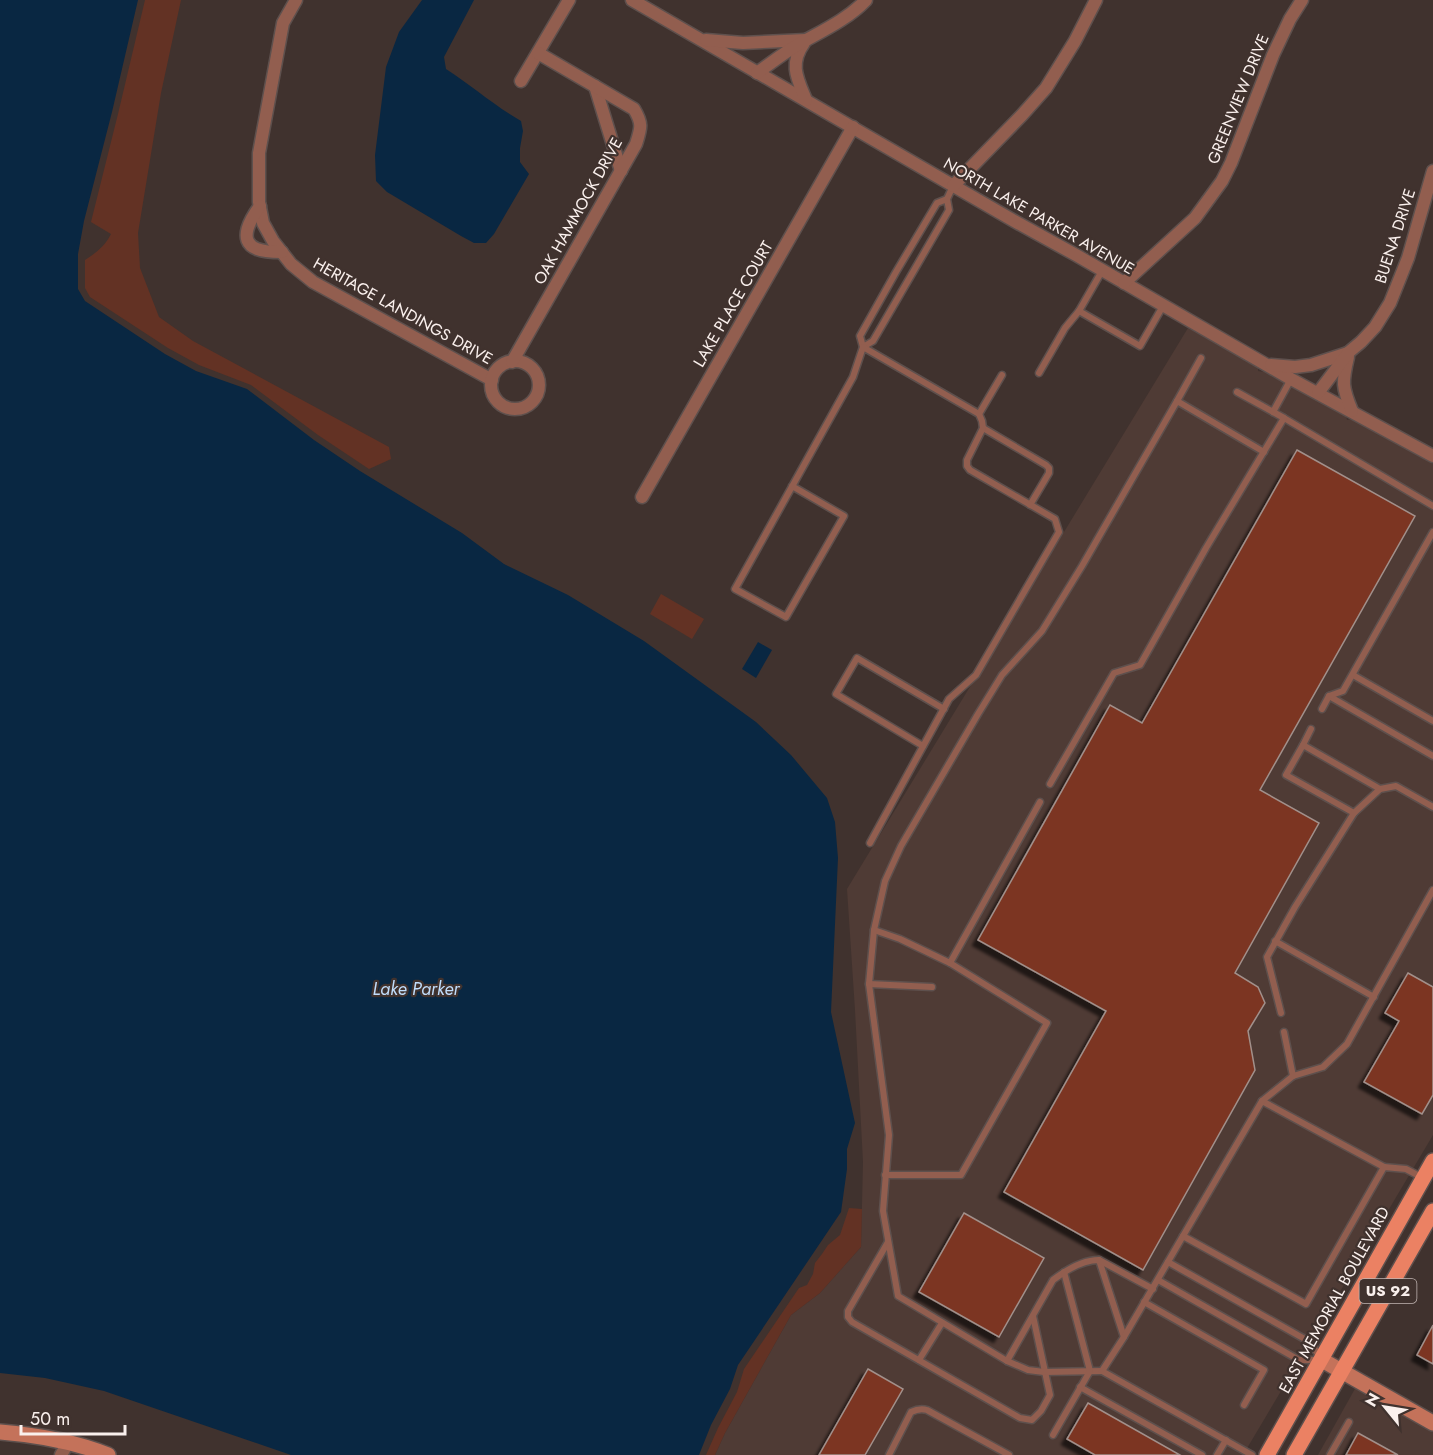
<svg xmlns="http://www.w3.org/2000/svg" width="1433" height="1455" font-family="Jost,sans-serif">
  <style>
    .built { fill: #4f3b35 }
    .green { fill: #633224 }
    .water { fill: #092742 }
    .building { fill: #7c3622; stroke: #a2908b; stroke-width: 1.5; filter: url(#shadow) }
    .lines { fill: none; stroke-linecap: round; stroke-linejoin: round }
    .lane-casing { stroke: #5e504d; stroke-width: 9 }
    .street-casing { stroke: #5e504d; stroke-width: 15 }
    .secondary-casing { stroke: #5e504d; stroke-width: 18 }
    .primary-casing { stroke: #5e504d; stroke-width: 18 }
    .lane { stroke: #925e4f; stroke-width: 6 }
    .street { stroke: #925e4f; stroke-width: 12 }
    .secondary { stroke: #c4725a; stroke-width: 15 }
    .primary { stroke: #eb8163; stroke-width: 15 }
    .labels { text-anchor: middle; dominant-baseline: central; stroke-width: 4.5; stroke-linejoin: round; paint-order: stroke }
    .shield { fill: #40322e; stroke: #c2b7b4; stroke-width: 1.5 }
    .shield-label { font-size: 15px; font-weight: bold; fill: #faf0ed }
    .street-label { font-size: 16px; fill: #faf0ed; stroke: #40322e }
    .water-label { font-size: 18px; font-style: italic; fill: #c0ddfc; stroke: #40322e }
  </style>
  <defs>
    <filter id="shadow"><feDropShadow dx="-5.5" dy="5.5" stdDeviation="1.5" flood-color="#0009"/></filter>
  </defs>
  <rect width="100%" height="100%" fill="#40322e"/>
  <!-- built -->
  <g class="built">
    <path d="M1188 328 1258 368V371L1264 372 1346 416 1347 420 1351 419 1433 464V1135L1243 1455H715L725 1433 791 1315 820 1293 861 1247 863 1162 855 1010 847 889Z"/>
    <path d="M1356 1387 1433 1431V1455H1318Z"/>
  </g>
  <!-- green -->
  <g class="green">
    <path d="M145 0H181L161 93 138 233 140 268 159 317 193 341 389 447 391 459 369 469 318 435 251 385 199 365 168 348 90 297 85 288V260C96 253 105 246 111 234L91 222 118 114Z"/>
    <path d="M661 594 704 619 692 639 650 614Z"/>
    <path d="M849 1208 862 1209 861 1247 820 1293 791 1315 725 1433 715 1455H706L718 1428 737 1392 744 1369 799 1288 807 1285 813 1274 815 1263 822 1254 828 1245 840 1235Z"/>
  </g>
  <!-- water -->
  <g class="water">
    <path d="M0 0H138L112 112 84 221 78 254V289L85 301 165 354 196 371 247 389 314 440 360 471 462 533 504 564 568 595 644 641 756 722 791 755 827 798 835 822 838 858 831 1012 855 1123 847 1149V1169L841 1212 738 1365 730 1389 711 1425 699 1455H291L104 1391 45 1378 0 1373Z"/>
    <path d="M422 0H474L444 57 446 69C472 86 495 106 521 121L523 131 520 148V162L529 174 494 234 486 243H474L461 236 387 192 376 181 375 155 386 67 399 32Z"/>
    <path d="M758 642 772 650 756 678 742 669Z"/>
  </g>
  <!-- building -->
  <g class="building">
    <path d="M1297 450 1415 516 1260 790 1319 823 1235 973 1258 987 1265 1003 1248 1031 1255 1070 1143 1270 1004 1192 1106 1011 978 940 1110 705 1142 723Z"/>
    <path d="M1408 973 1433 987V1095L1422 1114 1364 1082 1399 1021 1385 1013Z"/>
    <path d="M964 1213 1044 1258 999 1337 919 1292Z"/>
    <path d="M1433 1325V1364L1417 1355Z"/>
    <path d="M868 1369 903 1389 865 1455H819Z"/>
    <path d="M1088 1403 1180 1455H1095L1067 1439Z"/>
    <path d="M1358 1433 1398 1455H1346Z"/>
  </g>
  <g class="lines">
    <!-- lane casing -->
    <g class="lane-casing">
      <g id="lane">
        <path d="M947 199 937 203 896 272 860 336 863 347 873 341 949 210 947 199 953 186"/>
        <path d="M1102 271 1079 311 1140 346 1163 306"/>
        <path d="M1039 373 1065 328 1079 311"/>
        <path d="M1237 392 1284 418 1433 506"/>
        <path d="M1177 401 1201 358"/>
        <path d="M1273 412 1291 379"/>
        <path d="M979 414 1002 375"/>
        <path d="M983 428 1046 465 1049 468V473L1030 505"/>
        <path d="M792 486 844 516 786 617 735 589 853 377 863 347 979 414 982 421 983 428 967 460V466L970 470 1055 519 1059 532 976 675 949 699 870 843"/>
        <path d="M1353 675 1433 721"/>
        <path d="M1329 696 1433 756"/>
        <path d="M1322 709 1329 696 1343 691 1433 532"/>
        <path d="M1303 745 1311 729"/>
        <path d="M923 746 836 694 857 658 944 709"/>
        <path d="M1050 784 1114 673 1140 665 1206 548 1284 418"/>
        <path d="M1354 813 1286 775 1303 745 1380 789"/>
        <path d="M874 930 900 939 950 963 1040 802"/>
        <path d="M1275 941 1374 997"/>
        <path d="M869 984 932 987"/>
        <path d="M1281 1013 1267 957 1295 907 1354 813 1380 789 1396 786 1433 807"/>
        <path d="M1284 1032 1293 1076"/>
        <path d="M1262 1101 1384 1167"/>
        <path d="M885 1175H961L1047 1023 950 963"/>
        <path d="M1183 1236 1262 1101 1293 1076 1323 1067 1347 1044 1433 890"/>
        <path d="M888 1242 848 1311V1317L852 1322 1020 1418 1032 1420 1041 1411 1050 1395 1033 1316"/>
        <path d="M1099 1260 1124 1337"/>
        <path d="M1168 1262 1310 1342 1320 1357"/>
        <path d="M1158 1280 1299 1360H1320"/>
        <path d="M1144 1302 1264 1370 1244 1405"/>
        <path d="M919 1360 942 1323"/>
        <path d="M1007 1361 1053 1280C1066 1270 1083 1260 1099 1260L1153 1289"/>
        <path d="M1102 1371 1044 1372 1028 1370 1007 1361 898 1296 883 1211 889 1135 869 984 874 930 885 881 901 846 978 714 1002 675 1042 631 1082 566 1177 401 1264 452"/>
        <path d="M1080 1387 1202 1455"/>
        <path d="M1053 1435 1090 1371 1064 1272"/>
        <path d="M889 1455 911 1412C917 1409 921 1408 927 1410L1009 1455"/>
        <path d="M1217 1455 1226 1440"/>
        <path d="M1252 1455 1102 1371 1124 1337 1183 1236 1306 1304 1384 1167 1406 1169 1423 1178"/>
        <path d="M1330 1455 1349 1422"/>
      </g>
    </g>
    <!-- street casing -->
    <g class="street-casing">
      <g id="street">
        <path d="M296 0 283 23 259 153V202L263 223 273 241 291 264 313 282 492 380"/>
        <path d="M632 0 1016 222 1076 255 1291 379 1433 456"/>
        <path d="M706 40 743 43 806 40"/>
        <path d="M804 43C789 64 797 78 806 100"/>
        <path d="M757 73C771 63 785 52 799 44 822 31 848 19 866 0"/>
        <path d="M521 81 569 0"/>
        <path d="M595 86 621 171"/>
        <path d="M953 186 1022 115 1046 88 1075 41 1096 0"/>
        <path d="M260 206C252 217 236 241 257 249 264 252 274 252 282 252"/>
        <path d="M1124 283 1195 218 1222 181 1231 163 1273 55 1290 19 1302 0"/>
        <path d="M1348 357C1342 382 1342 387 1352 411"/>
        <circle cx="515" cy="385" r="24"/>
        <path d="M512 362 636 144C641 128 643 124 634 109L538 53"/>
        <path d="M1271 365 1295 367 1311 365 1348 353"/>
        <path d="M1318 393 1349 352 1361 342 1375 327 1390 303 1408 258 1433 171"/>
        <path d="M642 497 853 127"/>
        <path d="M61 1455 69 1441"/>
      </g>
    </g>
    <!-- secondary casing -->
    <g class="secondary-casing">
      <g id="secondary">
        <path d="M1322 1360 1433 1423"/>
        <path d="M0 1432C37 1435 73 1441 108 1455"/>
      </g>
    </g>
    <!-- primary casing -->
    <g class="primary-casing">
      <g id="primary">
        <path d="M1267 1455 1433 1161"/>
        <path d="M1294 1455 1433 1211"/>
      </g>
    </g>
    <!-- lane -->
    <use href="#lane" class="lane"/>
    <!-- street -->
    <use href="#street" class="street"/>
    <!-- secondary -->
    <use href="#secondary" class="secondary"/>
    <!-- primary -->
    <use href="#primary" class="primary"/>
  </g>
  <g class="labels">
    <!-- shield labels -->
    <rect class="shield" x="1359.5" y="1279" width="57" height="24" rx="4.5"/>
    <g class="shield-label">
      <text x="1388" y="1291">US 92</text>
    </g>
    <!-- street labels -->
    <g class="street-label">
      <text transform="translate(1238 99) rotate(-68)">GREENVIEW DRIVE</text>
      <text transform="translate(578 211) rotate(-61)">OAK HAMMOCK DRIVE</text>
      <text transform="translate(1039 216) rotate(30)">NORTH LAKE PARKER AVENUE</text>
      <text transform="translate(1395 236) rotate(-72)">BUENA DRIVE</text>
      <text transform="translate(733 304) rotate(-60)">LAKE PLACE COURT</text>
      <text transform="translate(403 311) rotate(29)">HERITAGE LANDINGS DRIVE</text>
      <text transform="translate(1334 1300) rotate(-61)">EAST MEMORIAL BOULEVARD</text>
    </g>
    <!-- water labels -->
    <g class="water-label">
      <text x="416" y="989">Lake Parker</text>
    </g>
  </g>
  <!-- north arrow -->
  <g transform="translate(1385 1407) rotate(300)" stroke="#40322e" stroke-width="4.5" paint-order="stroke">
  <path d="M0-4.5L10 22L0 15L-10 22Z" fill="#faf0ed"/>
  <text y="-9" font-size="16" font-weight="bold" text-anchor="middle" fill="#faf0ed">N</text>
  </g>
  <!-- scale -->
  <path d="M21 1425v9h104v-9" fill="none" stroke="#faf0ed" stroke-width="3"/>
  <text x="30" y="1425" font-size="18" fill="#faf0ed" stroke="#40322e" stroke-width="4.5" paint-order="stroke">50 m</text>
</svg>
